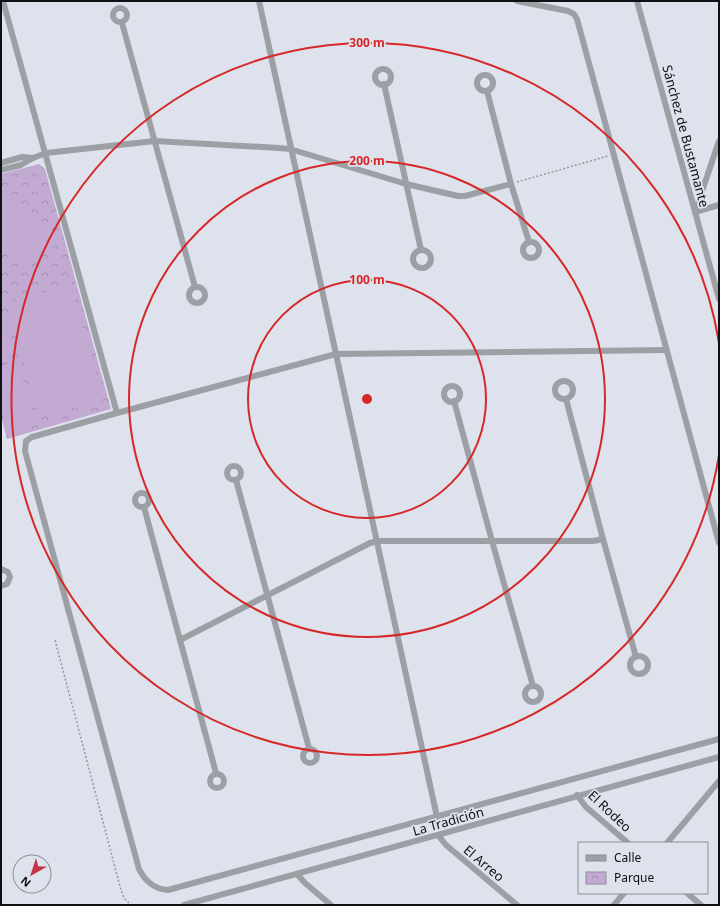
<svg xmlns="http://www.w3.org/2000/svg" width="720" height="906" font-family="'Noto Sans',sans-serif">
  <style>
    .park { fill: url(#park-crowns) }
    .pitch { fill: #c2aad3 }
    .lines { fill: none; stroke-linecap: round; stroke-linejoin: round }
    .path { stroke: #9598a0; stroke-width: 1.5; stroke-dasharray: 2 2; stroke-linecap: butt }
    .street { stroke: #9ca0a4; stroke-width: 6 }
    .ring { fill: none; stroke: #d62828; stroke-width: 2 }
    .labels { text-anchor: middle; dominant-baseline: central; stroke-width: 3.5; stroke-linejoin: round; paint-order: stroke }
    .street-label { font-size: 13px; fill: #0e1013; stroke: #dee2ed }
    .centre { fill: #d62828; stroke: #dee2ed; stroke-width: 2 }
    .ring-label { font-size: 12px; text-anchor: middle; font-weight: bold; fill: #d62828; stroke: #dee2ed; stroke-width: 3.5; stroke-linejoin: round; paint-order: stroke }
  </style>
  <defs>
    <pattern id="park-crowns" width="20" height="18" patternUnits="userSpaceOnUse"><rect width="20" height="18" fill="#c2aad3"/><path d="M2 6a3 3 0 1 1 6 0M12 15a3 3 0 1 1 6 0" fill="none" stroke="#a691b4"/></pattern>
  </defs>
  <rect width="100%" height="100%" fill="#dee2ed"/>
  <!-- park -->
  <path class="park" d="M39 164 45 169 111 409 7 439 1 415V174Z"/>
  <!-- pitch -->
  <g class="pitch">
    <path d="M1 196 52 234 26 269 1 251Z"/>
    <path d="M71 285 103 400 39 417 7 303Z"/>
    <path d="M1 308 14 350 1 354Z"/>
    <path d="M17 361 34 424 7 431 1 407V366Z"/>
  </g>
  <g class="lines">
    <!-- path -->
    <g class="path">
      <path d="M517 182 608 156"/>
      <path d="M55 640 121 890 124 898 131 905"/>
    </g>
    <!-- street -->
    <g class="street">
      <path d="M3 1 117 413"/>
      <path d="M259 1C317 273 379 545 437 817"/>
      <path d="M517 1 568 11 574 14 577 19 719 543"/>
      <path d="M637 1 719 299"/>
      <circle cx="120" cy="15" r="7"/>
      <path d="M122 23 195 287"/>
      <circle cx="383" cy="77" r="8"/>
      <circle cx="485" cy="83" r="8"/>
      <path d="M384 84 421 250"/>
      <path d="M487 91 511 184 529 242"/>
      <path d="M1 163 22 157 33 158"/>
      <path d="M1 170 21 165 33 158 46 153 155 141 279 148 290 149 406 184 458 196H465L511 184"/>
      <path d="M695 212 719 141"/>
      <path d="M695 212 719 205"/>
      <circle cx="531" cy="250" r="8"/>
      <circle cx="422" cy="259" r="9"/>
      <circle cx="197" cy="295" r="8"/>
      <path d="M666 350 336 354 117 413 32 437 26 441 25 451 139 869C145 881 154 889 168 890L719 739"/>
      <circle cx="564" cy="390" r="9"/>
      <circle cx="452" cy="394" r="8"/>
      <path d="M566 399 603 539 636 657"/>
      <path d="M454 401 492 541 533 686"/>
      <circle cx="234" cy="473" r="7"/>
      <path d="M236 480 309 748"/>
      <circle cx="142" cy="500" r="7"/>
      <path d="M144 507 216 773"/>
      <path d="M1 569 8 572 10 577 7 584 1 586"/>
      <path d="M180 640 370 543 378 541H593L603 539"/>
      <circle cx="639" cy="665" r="9"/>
      <circle cx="533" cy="694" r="8"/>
      <circle cx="310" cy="756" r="7"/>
      <circle cx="217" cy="781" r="7"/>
      <path d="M577 795 586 807 628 843"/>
      <path d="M438 835 446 845 517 905"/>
      <path d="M667 843 719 781"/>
      <path d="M297 874 305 883 331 905"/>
      <path d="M687 893 701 905"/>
      <path d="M184 905C362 856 540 805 719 757"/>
      <path d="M614 905 624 893"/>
    </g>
  </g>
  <!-- distance rings -->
  <g class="ring">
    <circle cx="367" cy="399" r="119"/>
    <circle cx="367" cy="399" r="238"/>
    <path d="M719 455A356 356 0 1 1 719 343"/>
  </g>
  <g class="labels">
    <!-- street labels -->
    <g class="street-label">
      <text transform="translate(686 136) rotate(75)">Sánchez de Bustamante</text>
      <text transform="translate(610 811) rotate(43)">El Rodeo</text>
      <text transform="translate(448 821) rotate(-16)">La Tradición</text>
      <text transform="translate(484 863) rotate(40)">El Arreo</text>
    </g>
  </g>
  <circle cx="367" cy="399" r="6" class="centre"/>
  <g class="ring-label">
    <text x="367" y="47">300 m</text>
    <text x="367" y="165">200 m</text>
    <text x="367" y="284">100 m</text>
  </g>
  <!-- border -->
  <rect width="720" height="906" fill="none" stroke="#0e1013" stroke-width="4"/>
  <!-- legend -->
  <rect x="578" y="842" width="130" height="52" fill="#dee2ed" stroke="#8b8e96"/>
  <rect x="586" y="855" width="20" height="6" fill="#9ca0a4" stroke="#8b8e96"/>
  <text x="614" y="862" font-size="12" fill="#0e1013">Calle</text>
  <rect x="586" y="872" width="20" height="12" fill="url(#park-crowns)" stroke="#8b8e96"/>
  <text x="614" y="882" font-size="12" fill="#0e1013">Parque</text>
  <!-- north arrow -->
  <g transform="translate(32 874) rotate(219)"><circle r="19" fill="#dee2ed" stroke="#8b8e96"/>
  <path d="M0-3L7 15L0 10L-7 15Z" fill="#c4334a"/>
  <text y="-6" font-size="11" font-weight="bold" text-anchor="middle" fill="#0e1013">N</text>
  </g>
</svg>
